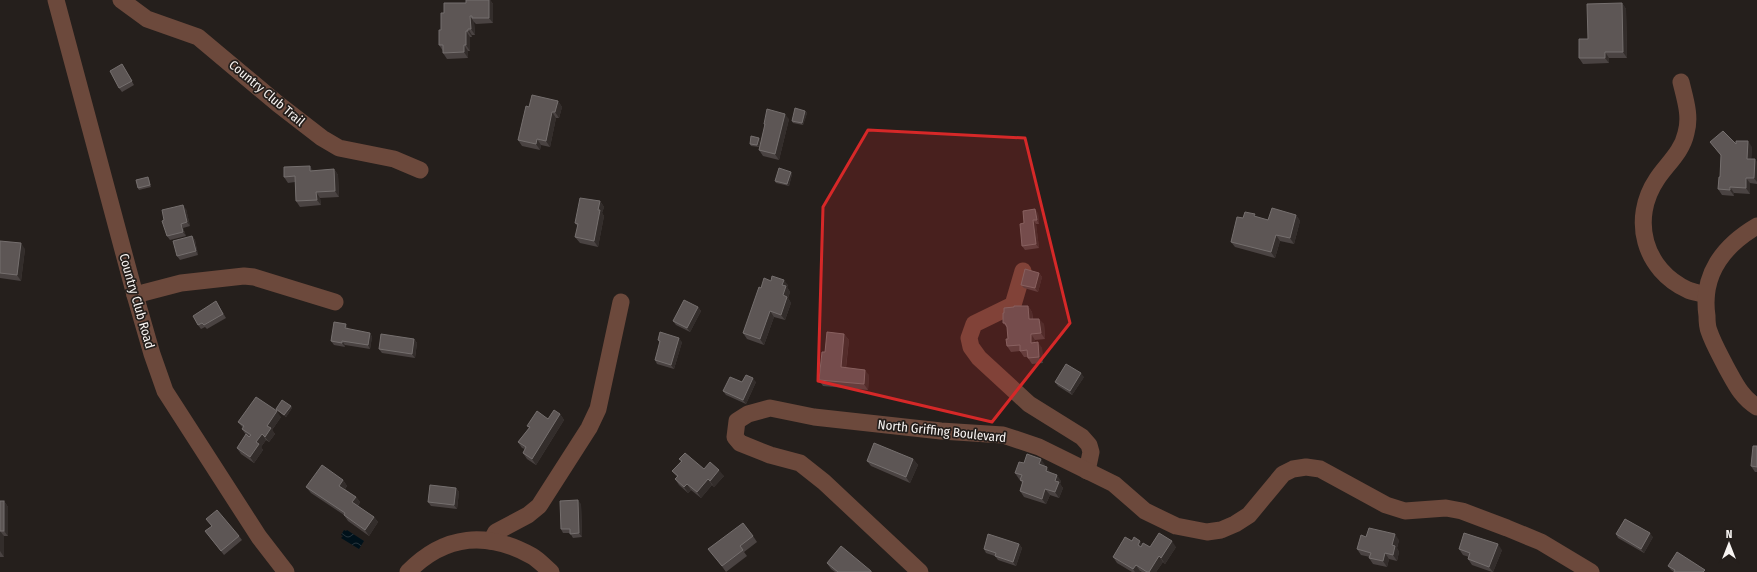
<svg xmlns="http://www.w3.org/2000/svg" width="1757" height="572" font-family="'Fira Sans Condensed',sans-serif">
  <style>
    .water { fill: url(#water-waves) }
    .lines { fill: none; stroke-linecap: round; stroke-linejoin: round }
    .minor { stroke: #6c493c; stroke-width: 17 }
    .wall { fill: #4a4342 }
    .shaded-wall { fill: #332d2b }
    .building { fill: #5d5655; stroke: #756f6e }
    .marked { fill: #d62828; fill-opacity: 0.2; stroke: #d62828; stroke-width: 3; stroke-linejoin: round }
    .labels { text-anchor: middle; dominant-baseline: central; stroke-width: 3.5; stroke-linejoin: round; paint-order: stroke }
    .street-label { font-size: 13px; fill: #f8f4f2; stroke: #251f1c }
  </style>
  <defs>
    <pattern id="water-waves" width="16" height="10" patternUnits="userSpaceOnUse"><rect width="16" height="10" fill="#00111a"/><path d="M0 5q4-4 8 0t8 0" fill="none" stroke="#26343c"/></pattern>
  </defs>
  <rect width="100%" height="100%" fill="#251f1c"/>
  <!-- water -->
  <path class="water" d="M344 530 346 531 347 530 364 541 359 549 341 538 343 536 341 535Z"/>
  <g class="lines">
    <!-- minor -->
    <g class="minor">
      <path d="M56 0 135 295 152 354 165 391 259 537 286 572"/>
      <path d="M121 0 147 19 198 37 278 104 322 138 339 148 394 159 420 170"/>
      <path d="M1681 82C1685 99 1691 116 1686 133 1682 152 1667 164 1657 179 1630 219 1644 270 1688 290 1693 292 1700 293 1706 295"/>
      <path d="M1757 226C1723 246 1701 275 1707 316 1707 321 1707 326 1709 331 1713 343 1720 355 1726 367 1735 383 1741 397 1757 407"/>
      <path d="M1023 271 1013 305 974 324 969 338 971 347 979 358 1029 404 1082 437 1089 445 1091 452 1087 471"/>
      <path d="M135 295 181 283 244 276 254 277 335 302"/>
      <path d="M491 541 496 532 528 515 539 506 589 428 598 409 621 302"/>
      <path d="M408 572C445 534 487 531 532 556 539 560 545 567 551 572"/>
      <path d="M920 572 824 482 800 463 770 455 740 443 735 437 737 421 748 414 770 408 814 417 941 431 1003 435 1039 447 1114 484 1145 511 1176 526 1207 532 1221 530 1235 524 1249 515 1283 474 1293 469 1306 467 1320 469 1386 505 1405 511 1446 508 1462 511 1507 528 1541 542 1591 572"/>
    </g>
  </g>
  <!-- wall -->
  <g class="wall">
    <path d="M466 0H490L493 4V23L476 24 474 22 475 35H472V37H470V51H468V58L447 59 443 53V51L439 45 441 30 444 13 466 3Z"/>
    <path d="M1622 3 1626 9 1627 58H1609V63L1583 64 1579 58 1588 39Z"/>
    <path d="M122 64 134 85 122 92 119 88Z"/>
    <path d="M558 101 562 107 559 118H556L550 147 541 145 540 150 522 146 518 140 529 107Z"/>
    <path d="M805 111 807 113 803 125 793 123 792 121Z"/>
    <path d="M789 119 779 160 763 156 759 150 765 126 764 124Z"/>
    <path d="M759 138 760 140 759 147 751 146 750 144Z"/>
    <path d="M1710 142 1736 144 1752 147 1751 159 1757 162V184L1750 183V194L1734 193V196L1722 195 1718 189 1720 177 1721 156Z"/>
    <path d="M334 169 338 175 339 197 320 198 321 205 300 207 296 201 295 182 288 183 284 177 313 171Z"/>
    <path d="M791 172 792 174 789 186 776 183 775 181Z"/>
    <path d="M149 179 151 187 139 190 138 188Z"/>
    <path d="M600 201 604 207 602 213 604 216 598 247 580 243 575 237 578 227 575 223Z"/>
    <path d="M186 209 190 226 183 228 186 236 170 240 167 236 164 220Z"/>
    <path d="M1038 213 1039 224H1036L1039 248 1025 250 1022 246 1024 223Z"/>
    <path d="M1296 215 1300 221 1294 244 1280 241 1275 258 1235 247 1231 242 1243 218 1257 217 1268 220Z"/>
    <path d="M192 236 195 240 198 255 180 260 177 256Z"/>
    <path d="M0 241 25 249 21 281 0 278Z"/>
    <path d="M1039 273 1042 277 1038 292 1024 288 1021 285Z"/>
    <path d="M771 281 788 285 787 287 790 292 788 298 791 303 785 320 774 317 764 345 747 339 743 333 761 288Z"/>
    <path d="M216 301 226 318 207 329 205 327 201 329 198 325Z"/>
    <path d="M1028 306 1032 312 1033 319 1044 324 1045 339 1035 340V343L1042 348 1043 363 1032 364 1028 358V357H1024L1020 351 1011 352 1007 346 1008 339 1007 327 1003 323 1004 313Z"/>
    <path d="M698 307 701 311 690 332 676 325 673 321Z"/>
    <path d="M348 328V329L370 333 372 337 370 349 345 345V347L334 345 331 341Z"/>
    <path d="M844 334 849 340 846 368 869 375 868 390 823 386 819 380 825 352Z"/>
    <path d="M414 339 417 343 415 358 382 353 379 349Z"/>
    <path d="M658 340 682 342 674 369 657 364 655 360 660 343Z"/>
    <path d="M1084 377 1072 395 1058 386 1055 382Z"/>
    <path d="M742 382H756L746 404 726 395 723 391Z"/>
    <path d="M291 406 292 408 286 417 278 411 276 409Z"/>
    <path d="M560 414 564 420 536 465 527 459 523 453 525 449 522 448 518 442 529 428 527 426Z"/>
    <path d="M281 417 272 430 275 434 269 442 266 440 261 447 263 450 254 463 241 454 237 448 246 435 242 429 243 428 238 422Z"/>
    <path d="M1757 446V472H1755L1751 466Z"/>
    <path d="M679 459 704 469 724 476 714 487 712 485 701 498 691 490 688 493 679 485 675 479 677 477 672 471 681 461Z"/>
    <path d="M913 459 918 465 910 483 871 466 867 461Z"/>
    <path d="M1024 463 1045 465 1044 466 1051 473 1061 481 1060 484 1063 488 1059 498 1050 495 1046 504 1024 497 1020 491 1022 483 1020 480V479H1019L1015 473Z"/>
    <path d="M343 480 347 486 345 489 356 497 360 502 358 506 374 517 378 522 369 536 348 521 344 515 311 493 306 487Z"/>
    <path d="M456 488 459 492 457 509 431 506 428 502Z"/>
    <path d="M0 501H4L8 507V536H4V557H0Z"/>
    <path d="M581 504 582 537 573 538 570 533H563L561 529Z"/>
    <path d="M206 519 239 536 242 540 224 555 205 531 212 526Z"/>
    <path d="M1616 534 1653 537 1644 553 1618 538Z"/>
    <path d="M753 536 757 542 744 552 747 556 726 572 713 554Z"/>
    <path d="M1366 537 1399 540 1397 548 1399 552 1397 561 1389 559 1387 567 1373 564 1369 558 1370 557 1361 555 1357 549Z"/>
    <path d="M1132 541 1150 547H1176L1165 564 1163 562 1156 572H1142L1140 571 1139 572H1132L1117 563 1113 557Z"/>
    <path d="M1019 544 1022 548 1016 566 998 560 995 556 986 553 984 549Z"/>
    <path d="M1459 549 1502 550 1493 572H1492L1472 565 1468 559 1469 557 1463 555Z"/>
    <path d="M827 563 871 571 872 572H835L831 569Z"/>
    <path d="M1668 566 1706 572H1674L1671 570Z"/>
  </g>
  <!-- shaded-wall -->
  <g class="shaded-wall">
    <path d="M489 0H490L493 4V23L489 18Z"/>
    <path d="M1622 3 1626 9 1627 58 1623 52Z"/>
    <path d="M470 16 474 22 475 35 471 29Z"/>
    <path d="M468 29 472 35V37L468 31Z"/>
    <path d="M466 31 470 37V51L466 45Z"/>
    <path d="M464 45 468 51V58L464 52Z"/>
    <path d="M1605 52 1609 58V63L1605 58Z"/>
    <path d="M558 101 562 107 559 118 555 112Z"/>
    <path d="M805 111 807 113 803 125 802 123Z"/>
    <path d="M552 112 556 118 550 147 546 141Z"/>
    <path d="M785 114 789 119 779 160 775 154Z"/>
    <path d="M759 138 760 140 759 147 757 145Z"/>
    <path d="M537 139 541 145 540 150 536 144Z"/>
    <path d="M1748 141 1752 147 1751 165 1747 159Z"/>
    <path d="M1755 159 1757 162V182L1754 178Z"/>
    <path d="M310 166 314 172 310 171Z"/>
    <path d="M334 169 338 175 339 197 335 191Z"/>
    <path d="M791 172 792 174 789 186 787 184Z"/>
    <path d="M1746 178 1750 183V194L1746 188Z"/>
    <path d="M1730 187 1734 193V196L1730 190Z"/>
    <path d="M316 192 320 198 321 205 317 200Z"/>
    <path d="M600 201 604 207 602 213 604 216 598 247 594 241 598 210Z"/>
    <path d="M183 205 186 209 190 226 187 222Z"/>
    <path d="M1035 209 1038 213 1039 224 1037 220Z"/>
    <path d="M1296 215 1300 221 1294 244 1290 238Z"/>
    <path d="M1033 220 1036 224 1039 248 1036 244Z"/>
    <path d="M181 224 183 228 186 236 183 232Z"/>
    <path d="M1276 235 1280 241 1275 258 1271 252Z"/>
    <path d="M192 236 195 240 198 255 196 251Z"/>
    <path d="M21 243 25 249 21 281 17 275Z"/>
    <path d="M1039 273 1042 277 1038 292 1035 288Z"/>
    <path d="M784 280 788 285 787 287 790 292 788 298 791 303 785 320 781 315 783 295 782 285Z"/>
    <path d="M1028 306 1032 312 1033 325 1029 319Z"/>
    <path d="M698 307 701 311 690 332 687 328Z"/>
    <path d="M770 311 774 317 764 345 760 339Z"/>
    <path d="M1039 319 1044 324 1045 339 1041 333Z"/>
    <path d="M346 324 348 328V332L345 328Z"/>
    <path d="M370 333 372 337 370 349 368 345Z"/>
    <path d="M844 334 849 340 845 373 841 367Z"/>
    <path d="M1031 334 1035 340V349L1031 343Z"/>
    <path d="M679 338 682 342 674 369 671 365Z"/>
    <path d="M414 339 417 343 415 358 412 354Z"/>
    <path d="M342 341 345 345V347L342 343Z"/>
    <path d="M1038 342 1042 348 1043 363 1039 357Z"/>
    <path d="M865 370 869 375 868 390 864 384Z"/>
    <path d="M1081 373 1084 377 1072 395 1070 391Z"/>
    <path d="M753 378 756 382 746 404 743 400Z"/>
    <path d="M291 406 292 408 286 417 284 415Z"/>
    <path d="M277 411 281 417 272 430 275 434 269 442 265 437 267 426Z"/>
    <path d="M560 414 564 420 536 465 532 459Z"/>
    <path d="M262 434 266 440 261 447 263 450 254 463 250 457 256 442Z"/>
    <path d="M913 459 918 465 910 483 906 477Z"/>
    <path d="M1041 459 1045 465 1043 470 1039 464Z"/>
    <path d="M1047 467 1051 473 1046 471Z"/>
    <path d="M719 470 724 476 714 487 710 481Z"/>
    <path d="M1057 475 1061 481 1060 484 1063 488 1059 498 1055 492V481Z"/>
    <path d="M708 479 712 485 701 498 697 492Z"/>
    <path d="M343 480 347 486 343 491 339 486Z"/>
    <path d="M687 484 691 490 688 493 684 487Z"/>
    <path d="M456 488 459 492 457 509 454 505Z"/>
    <path d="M1045 489 1050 495 1046 504 1042 499Z"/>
    <path d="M356 497 360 502 356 508 352 502Z"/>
    <path d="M578 500 581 504 582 537 579 533Z"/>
    <path d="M4 501 8 507V536L4 531Z"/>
    <path d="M374 517 378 522 369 536 365 530Z"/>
    <path d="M0 531 4 536V557L0 551Z"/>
    <path d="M1650 533 1653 537 1644 553 1641 549Z"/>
    <path d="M1395 534 1399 540 1397 548 1399 552 1397 561 1393 555 1392 545Z"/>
    <path d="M1140 541 1144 547 1142 551 1138 545Z"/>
    <path d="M1172 541 1176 547 1165 564 1161 558Z"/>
    <path d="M1019 544 1022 548 1016 566 1013 562Z"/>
    <path d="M1498 544 1502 550 1493 572 1489 567Z"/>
    <path d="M1385 553 1389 559 1387 567 1383 561Z"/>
    <path d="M1159 556 1163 562 1156 572H1149Z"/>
    <path d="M1136 565 1140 571 1139 572H1135L1133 569Z"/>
  </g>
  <!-- building -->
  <g class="building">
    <path d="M466 0H489V18H472V16H470L471 29H468V31H466V45H464V52L443 53V45H439V30H441V13H444V3H466Z"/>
    <path d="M1622 3 1623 52H1605V58H1579V39H1588L1587 4Z"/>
    <path d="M122 64 132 81 119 88 110 71Z"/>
    <path d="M532 95 558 101 555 112H552L546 141 537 139 536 144 518 140 526 106 529 107Z"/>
    <path d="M795 108 805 111 802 123 792 121Z"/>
    <path d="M767 109 785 114 775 154 759 150 765 124H764Z"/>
    <path d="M1723 131 1736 144V141H1748L1747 159H1755L1754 178H1746V188L1730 187V190L1718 189 1719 177H1720L1721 155 1710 142Z"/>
    <path d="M751 136 759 138 757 145 750 144Z"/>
    <path d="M310 166V171L334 169 335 191 316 192 317 200 296 201 295 176 284 177V167Z"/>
    <path d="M779 168 791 172 787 184 775 181Z"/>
    <path d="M148 177 150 185 138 188 136 180Z"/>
    <path d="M580 198 600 201 598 210H600L594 241 575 237 578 224 575 223Z"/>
    <path d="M183 205 187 222 181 224 183 232 167 236 162 221 164 220 162 210Z"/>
    <path d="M1272 208 1296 215 1290 238 1276 235 1271 252 1231 242 1237 217 1243 218 1245 212 1255 214 1254 216 1268 220Z"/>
    <path d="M1035 209 1037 220H1033L1036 244 1022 246 1020 224 1024 223 1023 211Z"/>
    <path d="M192 236 196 251 177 256 173 241Z"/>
    <path d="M0 241 21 243 17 275 0 273Z"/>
    <path d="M1025 269 1039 273 1035 288 1021 285Z"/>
    <path d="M772 276 784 280 782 285 786 286 783 295 787 297 781 315 770 311 760 339 743 333 759 287 761 288 764 278 771 281Z"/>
    <path d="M684 300 698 307 687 328 673 321Z"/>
    <path d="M216 301 223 314 204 325 202 323 198 325 193 316Z"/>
    <path d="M1014 306H1028L1029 319H1039L1041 333 1031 334V343L1038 342 1039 357 1028 358 1027 350 1020 351V345L1007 346 1006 339H1008L1007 327 1005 323H1003V313H1004V308L1014 307Z"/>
    <path d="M334 322 346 324 345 328 370 333 368 345 342 341V343L331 341Z"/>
    <path d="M660 332 679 338 671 365 655 360 660 341 658 340Z"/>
    <path d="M827 332 844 334 841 367 865 370 864 384 819 380 822 352H825Z"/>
    <path d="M381 334 414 339 412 354 379 349Z"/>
    <path d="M1066 364 1081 373 1070 391 1055 382Z"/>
    <path d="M746 375 753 378 743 400 723 391 730 377 742 382Z"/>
    <path d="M256 397 277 411 267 426 271 428 265 437 262 434 256 442 259 444 250 457 237 448 246 434 249 437 251 435 242 429 244 426 238 422Z"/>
    <path d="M282 400 291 406 284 415 276 409Z"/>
    <path d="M554 410 560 414 532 459 523 453 526 447 518 442 530 427 527 426 537 411 548 419Z"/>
    <path d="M874 443 913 459 906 477 867 461Z"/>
    <path d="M1753 446H1757V467L1751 466Z"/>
    <path d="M685 453 704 469 710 462 719 470 710 481 708 479 697 492 687 484 684 487 675 479 678 476 672 471 682 461 679 459Z"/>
    <path d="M1027 454 1041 459 1039 464 1047 467 1046 471 1057 475 1055 481 1059 482 1055 492 1045 489 1042 499 1020 491 1023 481 1020 480 1022 475 1015 473 1019 462 1024 463Z"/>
    <path d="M322 465 343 480 339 486 356 497 352 502 374 517 365 530 344 515 345 513 306 487Z"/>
    <path d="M430 485 456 488 454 505 428 502Z"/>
    <path d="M578 500 579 533 570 534V529H561L560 501Z"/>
    <rect x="0" y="501" width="4" height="30"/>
    <path d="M217 510 239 536 221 551 205 531 212 526 206 519Z"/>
    <path d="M1625 519 1650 533 1641 549 1616 534Z"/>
    <path d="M743 523 753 536 740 546 743 550 722 566 708 549Z"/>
    <path d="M1369 528 1395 534 1392 545 1395 546 1393 555 1385 553 1383 561 1369 558 1371 553 1357 549 1361 535 1366 537Z"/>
    <path d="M1159 533 1172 541 1161 558 1159 556 1149 572H1147L1136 565 1133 569 1113 557 1125 537 1132 541 1134 537 1140 541 1138 545 1141 547 1143 543 1150 547Z"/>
    <path d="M1464 533 1498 544 1489 567 1468 559 1470 553 1459 549Z"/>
    <path d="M988 534 1019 544 1013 562 995 556 996 553 984 549Z"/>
    <path d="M841 546 871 571V572H838L827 563Z"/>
    <path d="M1677 552 1705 570 1703 572H1674L1675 570 1668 566Z"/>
  </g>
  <!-- marked area -->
  <path class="marked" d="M868 130 1025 138 1070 323 992 422 818 381 823 207Z"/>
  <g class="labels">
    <!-- street labels -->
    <g class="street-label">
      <text transform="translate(267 93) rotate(40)">Country Club Trail</text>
      <text transform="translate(137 301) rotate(74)">Country Club Road</text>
      <text transform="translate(942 431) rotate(6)">North Griffing Boulevard</text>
    </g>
  </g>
  <!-- north arrow -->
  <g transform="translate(1729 544)" stroke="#251f1c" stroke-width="3" paint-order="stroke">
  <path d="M0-3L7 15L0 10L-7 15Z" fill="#f8f4f2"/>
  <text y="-6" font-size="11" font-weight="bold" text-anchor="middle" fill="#f8f4f2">N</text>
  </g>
</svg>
